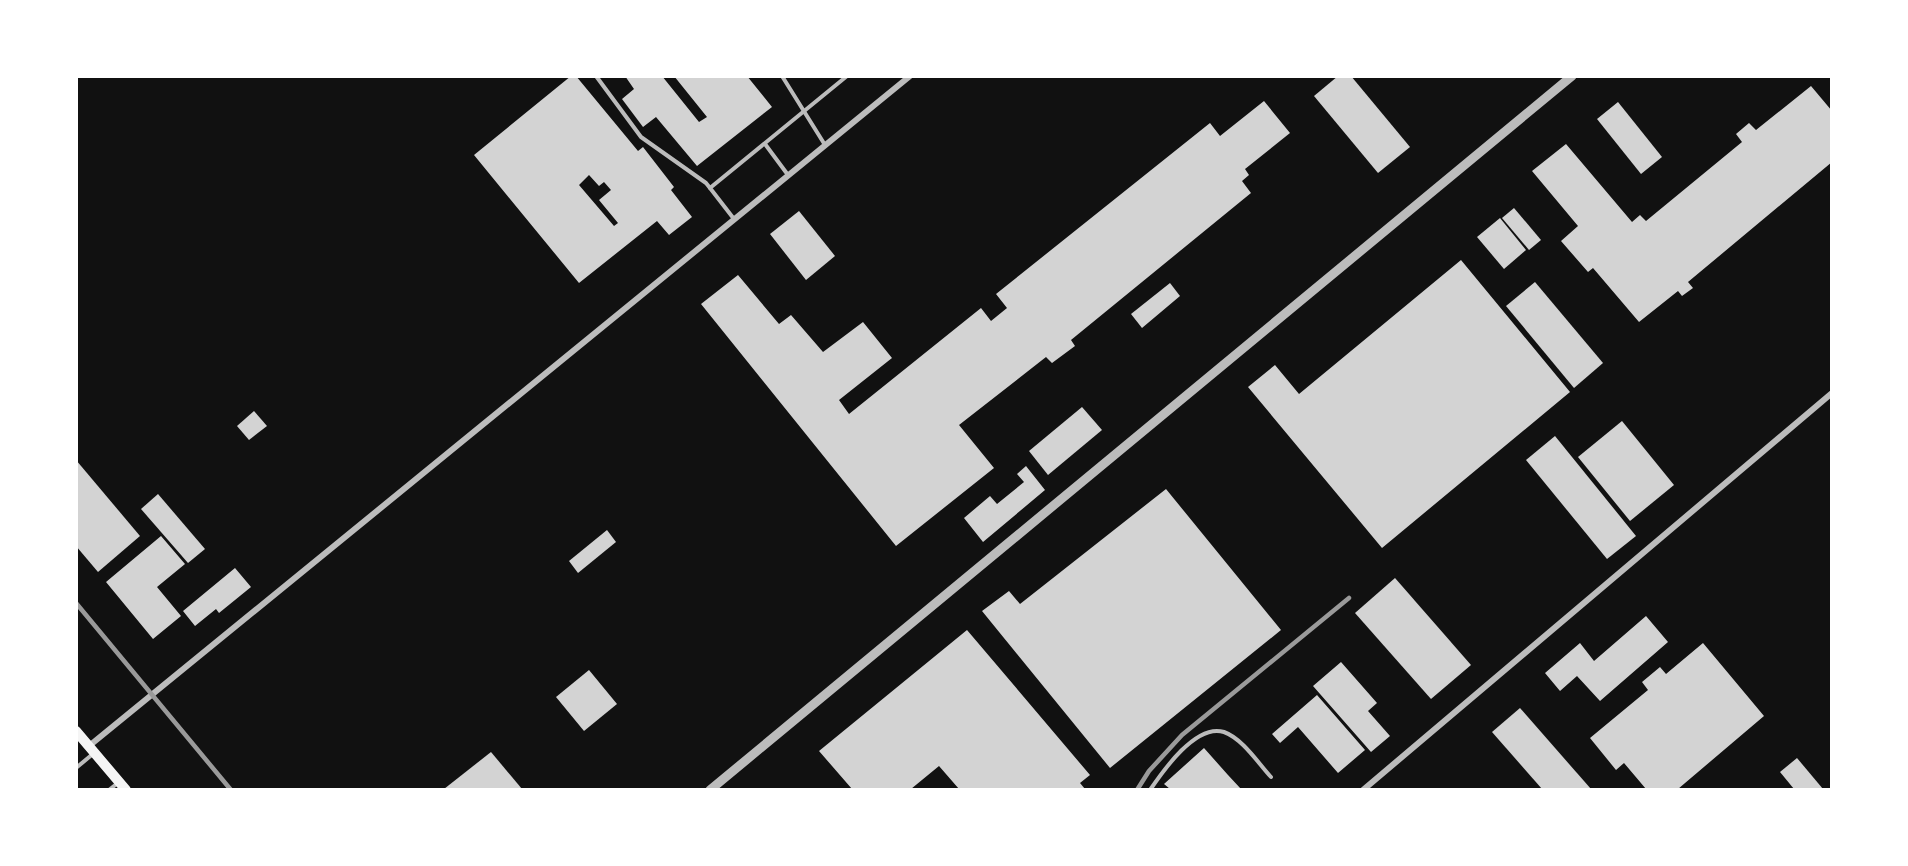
<svg xmlns="http://www.w3.org/2000/svg" width="1908" height="866" font-family="Rubik,sans-serif">
  <style>
    .building { fill: #d3d3d3; fill-rule: evenodd }
    .lines { fill: none; stroke-linecap: round; stroke-linejoin: round }
    .service { stroke: #bcbcbc; stroke-width: 4 }
    .minor { stroke: #bcbcbc; stroke-width: 6 }
    .tertiary { stroke: #bcbcbc; stroke-width: 9 }
    .primary { stroke: #f5f5f5; stroke-width: 10 }
    .rail { stroke: #9a9a9a; stroke-width: 4.5 }
  </style>
  <rect width="100%" height="100%" fill="#111"/>
  <!-- building -->
  <g class="building">
    <path d="M571 76H576L638 151 643 147 674 187 671 190 692 217 669 235 657 221 579 283 474 155ZM589 175 599 186 604 182 611 190 599 200 618 223 614 226 579 185Z"/>
    <path d="M625 76H662L699 122 707 117 674 76H747L772 107 697 166 656 117 643 127 622 99 634 89Z"/>
    <path d="M1338 76H1351L1410 147 1378 173 1314 96Z"/>
    <path d="M1811 86 1832 111V162L1688 282 1693 288 1682 296 1678 291 1639 322 1593 268 1588 272 1561 241 1578 226 1532 171 1566 144 1632 222 1640 215 1646 221 1742 142 1736 134 1749 123 1756 130Z"/>
    <path d="M1264 101 1290 133 1245 169 1249 175 1242 181 1251 193 1071 340 1075 346 1052 363 1046 357 959 425 994 468 896 546 701 304 738 275 779 324 791 315 823 352 863 322 892 358 839 400 849 414 981 308 991 321 1007 308 996 294 1210 123 1220 136Z"/>
    <path d="M1618 102 1662 157 1641 174 1597 119Z"/>
    <path d="M1514 208 1541 240 1529 250 1502 218Z"/>
    <path d="M799 211 835 256 806 280 770 234Z"/>
    <path d="M1500 218 1526 250 1504 269 1477 237Z"/>
    <path d="M1461 260 1570 392 1382 548 1248 387 1275 365 1299 394Z"/>
    <path d="M1535 282 1603 363 1574 388 1506 306Z"/>
    <path d="M1170 283 1180 296 1142 328 1131 314Z"/>
    <path d="M1082 407 1102 430 1048 475 1029 451Z"/>
    <path d="M254 411 267 426 249 440 237 426Z"/>
    <path d="M1622 421 1674 485 1630 521 1578 457Z"/>
    <path d="M1555 436 1636 536 1607 559 1526 460Z"/>
    <path d="M76 460 140 536 98 572 76 546Z"/>
    <path d="M1026 466 1045 490 983 542 964 518 990 496 997 504 1024 482 1017 474Z"/>
    <path d="M1166 489 1281 630 1110 768 982 611 1009 591 1020 604Z"/>
    <path d="M158 494 205 549 188 563 141 509Z"/>
    <path d="M607 530 616 542 578 573 569 561Z"/>
    <path d="M161 536 185 564 157 587 181 616 153 639 106 582Z"/>
    <path d="M235 568 251 587 219 613 216 609 195 626 183 611Z"/>
    <path d="M1395 578 1471 665 1431 699 1355 613Z"/>
    <path d="M1646 616 1668 642 1600 701 1577 676 1560 691 1545 673 1580 643 1594 661Z"/>
    <path d="M967 630 1090 775 1080 783 1085 789H959L939 766 911 789H852L819 751Z"/>
    <path d="M1703 643 1764 716 1678 789H1646L1624 763 1616 770 1590 738 1648 690 1642 682 1660 667 1666 674Z"/>
    <path d="M1341 662 1377 703 1368 711 1390 736 1371 752 1313 686Z"/>
    <path d="M589 670 617 704 584 731 556 697Z"/>
    <path d="M1317 695 1365 750 1338 773 1298 727 1280 743 1272 734Z"/>
    <path d="M1520 708 1591 789H1542L1492 732Z"/>
    <path d="M1204 748 1228 775 1241 789H1170L1164 784Z"/>
    <path d="M491 752 522 789H444Z"/>
    <path d="M1797 758 1823 789H1794L1780 772Z"/>
  </g>
  <g class="lines">
    <!-- service -->
    <g class="service">
      <path d="M596 76 641 137 706 183 710 188"/>
      <path d="M782 76 825 145"/>
      <path d="M765 144 788 175"/>
      <path d="M734 219 710 188 847 76"/>
      <path d="M76 768 94 753"/>
      <path d="M109 790 119 782"/>
      <path d="M1150 790C1163 771 1196 723 1224 732 1243 739 1258 763 1271 777"/>
    </g>
    <!-- minor -->
    <g class="minor">
      <path d="M89 746 910 76"/>
      <path d="M1363 790 1832 393"/>
    </g>
    <!-- tertiary -->
    <path class="tertiary" d="M710 790 1572 76"/>
    <!-- primary -->
    <path class="primary" d="M76 731 126 790"/>
    <!-- rail -->
    <g class="rail">
      <path d="M76 603 231 790"/>
      <path d="M1137 790 1149 771 1182 735 1349 598"/>
    </g>
  </g>
  <!-- border -->
  <rect width="1908" height="866" fill="none" stroke="#ffffff" stroke-width="156"/>
</svg>
